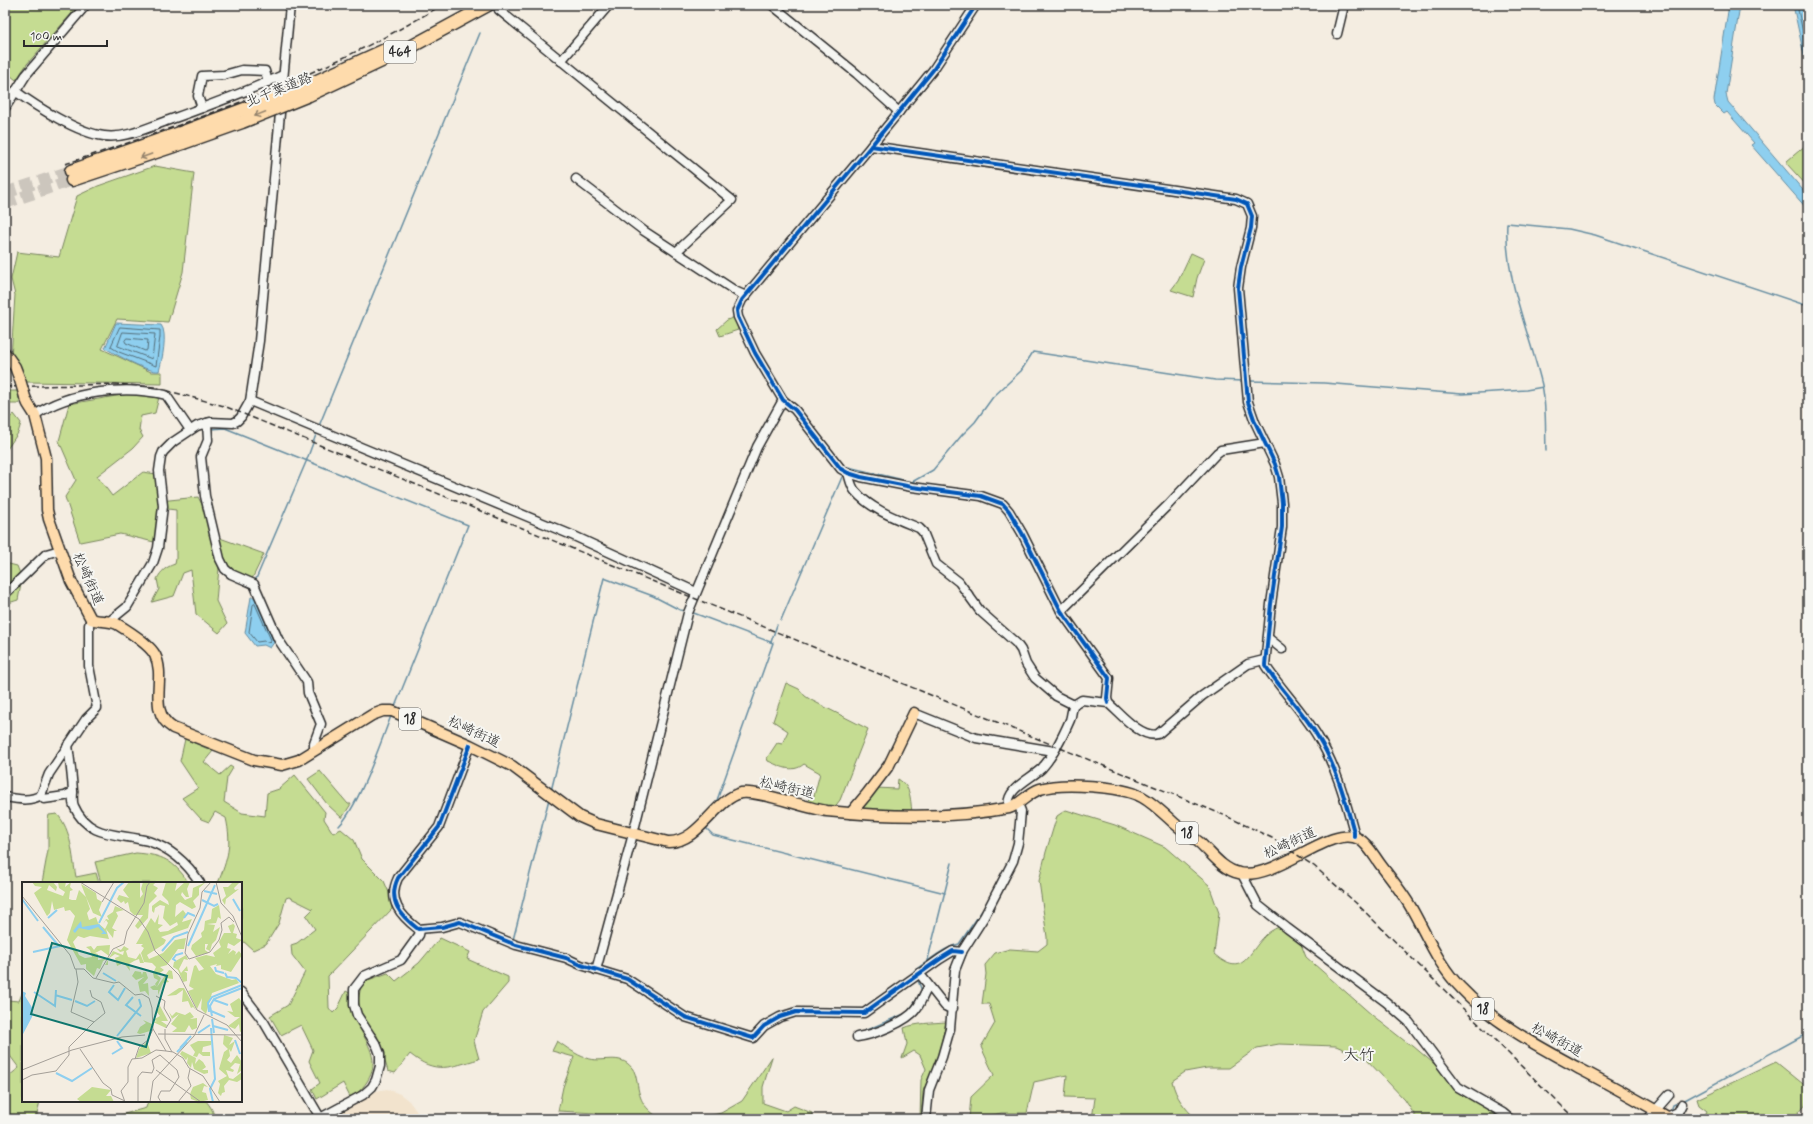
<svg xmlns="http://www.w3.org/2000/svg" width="1813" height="1124" font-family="Mynerve,'Klee One',sans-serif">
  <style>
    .built { fill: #f2e3cd }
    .green { fill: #c5dc92; stroke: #78845e }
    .water { fill: #8ecfef; stroke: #668da1 }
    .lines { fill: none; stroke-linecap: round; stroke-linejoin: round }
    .shore { stroke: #536d79; stroke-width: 1 }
    .stream { stroke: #668da1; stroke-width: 1.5 }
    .highway-tunnel { stroke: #ccc6bd; stroke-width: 12; stroke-dasharray: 12 6; stroke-linecap: butt }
    .minor-casing { stroke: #2b2b2b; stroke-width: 11 }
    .major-casing { stroke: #2b2b2b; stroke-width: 13 }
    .highway-casing { stroke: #2b2b2b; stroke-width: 15 }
    .minor { stroke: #f6f6f2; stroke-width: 8 }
    .major { stroke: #fedbac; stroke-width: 10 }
    .highway { stroke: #fedbac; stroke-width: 12 }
    .rail { stroke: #2b2b2b; stroke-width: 1.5; stroke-dasharray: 6 3; stroke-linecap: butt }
    .major-bridge-casing { stroke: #2b2b2b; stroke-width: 13; stroke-linecap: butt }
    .highway-bridge-casing { stroke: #2b2b2b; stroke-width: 15; stroke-linecap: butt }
    .major-bridge { stroke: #fedbac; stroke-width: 10 }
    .highway-bridge { stroke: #fedbac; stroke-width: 12 }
    .cycleway-casing { stroke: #f6f6f2; stroke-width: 6 }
    .cycleway { stroke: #0057b8; stroke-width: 4 }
    .oneway { stroke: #94836c }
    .labels { text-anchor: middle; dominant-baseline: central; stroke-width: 4; stroke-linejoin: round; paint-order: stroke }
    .shield { fill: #f6f6f2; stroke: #686867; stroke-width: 1 }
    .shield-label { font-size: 13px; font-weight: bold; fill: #2b2b2b }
    .street-label { font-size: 14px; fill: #2b2b2b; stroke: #f6f6f2 }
    .quarter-label { font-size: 16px; fill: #2b2b2b; stroke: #f6f6f2 }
    .inset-river { fill: none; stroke: #8ecfef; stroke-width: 2 }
    .inset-road { fill: none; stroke: #a49f98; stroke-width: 1 }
    .view { fill: #0f766e; fill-opacity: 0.15; stroke: #0f766e; stroke-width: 2 }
    .inset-edge { fill: none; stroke: #2b2b2b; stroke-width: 2 }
  </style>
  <rect width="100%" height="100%" fill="#f4ede1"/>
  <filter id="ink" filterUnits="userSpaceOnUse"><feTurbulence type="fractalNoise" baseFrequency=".025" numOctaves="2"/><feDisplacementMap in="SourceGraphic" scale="8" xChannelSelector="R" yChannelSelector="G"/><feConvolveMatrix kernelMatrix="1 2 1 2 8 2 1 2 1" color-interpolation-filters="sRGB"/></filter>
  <g filter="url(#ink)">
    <!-- built -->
    <g class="built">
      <path d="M387 1089 400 1094 409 1101 422 1119H333L332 1115 376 1091Z"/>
      <path d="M538 1116H551L553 1119H494Z"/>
    </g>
    <!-- green -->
    <g class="green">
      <path d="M5 5H79L27 64 16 80 5 71Z"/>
      <path d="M1806 145 1808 146V187L1787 164V161Z"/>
      <path d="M155 166 194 173 183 272 168 322 117 319 102 349 151 372H162V384L27 382 11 358 15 295 11 279 17 252 59 257 77 196 98 186Z"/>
      <path d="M1191 253 1204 259 1197 278 1193 297 1171 290 1178 281Z"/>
      <path d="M735 317 738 330 720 336 717 329 727 320Z"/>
      <path d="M5 391H17L21 400 18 404H5Z"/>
      <path d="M128 394 159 397 155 413 141 416 139 430 143 437 133 448 97 476 112 496 143 472 156 474 160 501 198 497 205 510 219 568 216 601 227 624 219 633 196 614 191 570 183 573 174 596 152 602 159 589 157 579C161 571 166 567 175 564L176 559V510L160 508 157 540 154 542 120 534 80 542 65 497 76 480 59 441 69 404Z"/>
      <path d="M14 414 21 423 18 433 5 452V422Z"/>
      <path d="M220 538 264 554 252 579 229 569 224 558Z"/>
      <path d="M5 563 17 566 22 579 18 600 5 604Z"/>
      <path d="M786 683 799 689 805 696 811 700 868 729 840 800 833 809 807 803 810 796H814L820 773 804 764C792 774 780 766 768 761L767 758 777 743 782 744 788 731 773 721Z"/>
      <path d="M185 739 213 751 204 762 220 775 230 766 233 768 227 778 224 802 242 813 265 816 267 793 279 789 295 775 325 812 324 819 333 833 341 829 354 840 362 859 384 881 390 895 392 909 328 976 329 1008 333 1013 338 1008 346 991 351 994C352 1041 400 1057 351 1099L343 1083 317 1099 312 1089 320 1083 309 1061 313 1050 301 1025 281 1035 270 1016 288 1005 305 972 292 955 291 945 297 943 315 929 306 916 313 909 289 897 286 898 279 923 266 944 253 950 243 941 241 937V883H218C228 858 232 845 226 818L215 812 209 822 201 819 182 798 198 788 180 761Z"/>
      <path d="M320 771 348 804H351L342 818 327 804 308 779Z"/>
      <path d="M898 779C911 787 910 797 912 812L861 810 860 806 876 788 897 789Z"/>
      <path d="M1066 810 1115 825 1165 847 1209 885 1219 913 1214 954C1244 980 1247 953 1266 935 1271 930 1278 927 1285 925L1297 934 1306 957 1372 1015 1406 1042 1413 1046 1499 1119H1417L1405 1100 1366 1059 1336 1046 1279 1044 1257 1048 1229 1068H1207L1185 1072 1172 1081C1176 1098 1184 1107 1196 1119H1092L1095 1098 1065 1097 1067 1075 1034 1082 1027 1113H1001L990 1116V1119H969L971 1097 994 1075 981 1047 995 1023 989 1004H982L986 974 985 965 995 953 1010 949 1038 951 1047 944V937L1039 881 1046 852 1057 816Z"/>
      <path d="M57 814C72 830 72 856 76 877L96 873 99 883H42L48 850V819L49 815Z"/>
      <path d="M136 853C163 855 173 860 189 883H101L95 862Z"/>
      <path d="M440 938 470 952 467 959 508 977V983L483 1012 474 1041 479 1059C450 1067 436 1075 410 1054L395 1073 388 1071 377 1035 371 1029 362 1017 358 1000 361 987 368 980 388 973 396 981 419 963Z"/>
      <path d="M23 991V1101H40L36 1119H5V1079L19 1068 5 1049V1002L7 1000 19 1001Z"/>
      <path d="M946 1022 939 1053 923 1092 921 1119H920L921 1080 926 1069 920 1055 914 1051 902 1058 907 1044 904 1028C915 1023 934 1023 946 1022Z"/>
      <path d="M557 1041C566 1047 576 1055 586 1058 601 1064 620 1052 632 1068 635 1071 636 1077 637 1082 640 1102 644 1107 660 1119H597L596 1113 558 1111 563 1087 574 1057 552 1051Z"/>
      <path d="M772 1057 763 1087V1103L786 1111 794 1106 812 1113 811 1119H697L721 1113 742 1101Z"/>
      <path d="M1776 1062 1808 1088V1101L1793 1119H1703L1707 1111 1699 1105 1697 1099Z"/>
      <path d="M148 1101H206C210 1106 215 1112 213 1119H106L146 1108Z"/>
    </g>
    <!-- water -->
    <g class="water">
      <path d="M1729 5H1740L1726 94 1728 102 1808 196V210L1751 145 1754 143 1727 112 1724 114 1715 105 1714 100Z"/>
      <path d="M1793 5H1808V74Z"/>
      <path d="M116 323 161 325C168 333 162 361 159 371 149 373 115 354 105 348Z"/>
      <path d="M251 597H258L275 641 270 648 264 645 255 646 245 633Z"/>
    </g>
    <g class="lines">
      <!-- shore -->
      <g class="shore">
        <path d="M1797 5 1808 56"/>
        <path d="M120 327 160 330V337L156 366 119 352 111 347Z"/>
        <path d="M123 332 155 334 152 359 118 346Z"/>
        <path d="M127 338 148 340 147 350 145 351 126 343 125 341Z"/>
        <path d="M255 604 271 640 270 643 264 641 257 642 249 632 253 605Z"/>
      </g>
      <!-- stream -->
      <g class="stream">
        <path d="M1250 381 1324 383 1462 394 1526 390 1543 387"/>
        <path d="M319 426 480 33"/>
        <path d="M211 429 225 428 468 525 394 709"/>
        <path d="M1546 451C1545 430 1547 402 1541 381 1528 329 1504 277 1507 223L1569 229 1595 235 1808 306"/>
        <path d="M847 469 848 467 912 482 933 470 962 435 975 422 993 397 1021 371 1033 352 1215 380 1244 381"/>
        <path d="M256 581V579L306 462 317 432"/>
        <path d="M691 612 773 643 716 803"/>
        <path d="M781 620 842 477"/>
        <path d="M275 621 284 641"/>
        <path d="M771 642 777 625"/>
        <path d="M551 791 604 578 653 596 680 610 685 611"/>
        <path d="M339 826C359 806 380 744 391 716"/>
        <path d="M705 827 713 835 945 893"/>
        <path d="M513 940 549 799"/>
        <path d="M929 960 928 959 952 863"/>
        <path d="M915 972 914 971C928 961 943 948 959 944L984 908"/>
        <path d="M917 978 922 991"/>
        <path d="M908 1012 918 998"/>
        <path d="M862 1032 904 1014"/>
        <path d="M1683 1101 1808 1033"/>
        <path d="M1671 1111 1673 1105 1680 1102"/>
        <path d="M1707 1116 1713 1119"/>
      </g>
      <!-- highway-tunnel -->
      <g class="highway-tunnel">
        <path d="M5 193 71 171"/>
        <path d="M5 203 72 180"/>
      </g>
      <!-- minor casing -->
      <g class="minor-casing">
        <g id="minor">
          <path d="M772 5 857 74 899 112"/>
          <path d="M976 5 933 70 871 146 1236 199 1247 204 1252 216 1251 228 1241 267 1238 288 1248 402 1255 422 1275 464 1279 477 1282 503V527L1271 604 1265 665C1281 690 1303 711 1318 737 1336 766 1345 799 1354 832V837"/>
          <path d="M499 10 732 200 676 252"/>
          <path d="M1337 34 1344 5"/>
          <path d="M561 61 609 5"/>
          <path d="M15 91C37 107 78 133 104 136 126 139 149 127 169 120 208 106 246 92 283 75"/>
          <path d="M5 108 26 75 86 5"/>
          <path d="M202 108 198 96 202 76 224 75 242 70 265 71 268 82"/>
          <path d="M871 146 742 300 737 311 738 317 755 353 783 400 795 410 841 469 848 473 861 477 912 487 981 496 1003 504 1009 511 1022 533 1061 611 1109 678 1107 698 1108 703"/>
          <path d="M576 179 644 231 737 292 746 296"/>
          <path d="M250 401 574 536 696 592"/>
          <path d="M35 415C69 391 127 385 166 395L190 430"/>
          <path d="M207 423 208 440 201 457 205 496 220 559 225 569 231 574 254 584 278 639 307 682 308 693 321 724 314 743V751"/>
          <path d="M848 473C850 479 851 486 855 491 870 509 897 519 919 528L923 532 936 564 959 582 980 611 1016 643 1021 650 1026 664 1035 678 1056 696 1074 705"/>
          <path d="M5 594 46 554 60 550"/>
          <path d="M1061 611 1169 504 1217 453 1221 450 1265 443"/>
          <path d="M112 622 111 620 127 607 153 563 158 548 163 506 159 471 161 457 163 452 173 442 197 426 210 422 233 423 237 421 241 417 250 401 259 341 290 5"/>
          <path d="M1268 638 1282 649"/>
          <path d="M914 713 976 738 1054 751"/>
          <path d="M68 745C70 760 72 776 73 791 73 796 72 802 74 806 88 839 119 833 148 841 170 848 188 864 200 883"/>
          <path d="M470 745 439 827 398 878C387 901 401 916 418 929L442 927 460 922 516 945 566 958 581 965 627 979 685 1017 753 1038 764 1026 780 1017 796 1012 864 1013 940 959 953 951 962 952"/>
          <path d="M41 795 49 774 86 719 97 708 89 666V625L91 619"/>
          <path d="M5 797C16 799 31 802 41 795L44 799 65 796 73 792"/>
          <path d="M1009 808C1004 789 1031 779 1042 768 1054 755 1063 736 1070 720 1072 715 1071 710 1074 705L1082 700 1108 703C1120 713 1141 739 1158 734L1202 696 1248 664 1264 660"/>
          <path d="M1242 874 1258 905 1287 928 1386 1002 1409 1022 1458 1087 1503 1113 1510 1119"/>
          <path d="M596 970 633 834 688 613 757 447 783 400"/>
          <path d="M919 973 945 1006 949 1008H953"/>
          <path d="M241 992 264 1022 321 1119"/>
          <path d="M857 1037C873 1035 907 1022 916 1009 922 1002 923 993 929 987"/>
          <path d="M1667 1117 1678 1112 1682 1104"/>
          <path d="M320 1118 363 1095 372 1087 376 1080 380 1066V1054L377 1046 357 1015 354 1005V989L364 976 401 960 419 935 420 930"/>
          <path d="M926 1119 929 1090 942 1057 950 1029 955 970 963 950 984 917 1013 861 1018 843 1020 823 1021 811 1018 804"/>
          <path d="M1648 1119 1669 1095"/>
        </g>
      </g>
      <!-- major casing -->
      <g class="major-casing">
        <g id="major">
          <path d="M5 353 15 367 20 380"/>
          <path d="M25 397 28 404 35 415 46 458 47 510 49 519 71 581 91 619C99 622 109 620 117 624 127 630 150 645 155 655 167 679 146 711 173 728L254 760 282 765 299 760 372 715 383 711H392L470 745 512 766 580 817 596 824 668 842C699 843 715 799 741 793 759 790 805 808 827 811 886 817 951 819 1009 808 1021 804 1028 793 1040 789 1062 782 1121 786 1142 797 1153 803 1164 814 1174 823 1182 830 1191 836 1200 843 1211 853 1223 870 1239 873 1277 881 1330 824 1359 839 1368 844 1374 856 1380 864 1391 879 1404 894 1413 911 1428 938 1439 966 1461 988 1495 1024 1538 1046 1580 1069 1611 1085 1641 1102 1671 1119"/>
          <path d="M851 813 867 794 889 765 914 713"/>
        </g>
      </g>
      <!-- highway casing -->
      <g class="highway-casing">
        <g id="highway">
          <path d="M306 86 385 50"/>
          <path d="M309 95 405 50 488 5"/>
          <path d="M71 171 180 133"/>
          <path d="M72 180 183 143"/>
        </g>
      </g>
      <!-- minor -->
      <use href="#minor" class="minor"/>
      <!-- major -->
      <use href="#major" class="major"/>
      <!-- highway -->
      <use href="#highway" class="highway"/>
      <!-- rail -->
      <g class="rail">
        <path d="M65 164C195 121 324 76 442 5"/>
        <path d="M5 387 116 384 154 387 224 406 1114 770 1226 816 1272 838 1314 866 1356 903 1575 1119"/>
      </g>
      <!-- major-bridge casing -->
      <g class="major-bridge-casing">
        <path id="major-bridge" d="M20 380 25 397"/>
      </g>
      <!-- highway-bridge casing -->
      <g class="highway-bridge-casing">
        <g id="highway-bridge">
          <path d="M180 133 306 86"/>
          <path d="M183 143 242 122 309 95"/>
        </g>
      </g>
      <!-- major-bridge -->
      <use href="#major-bridge" class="major-bridge"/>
      <!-- highway-bridge -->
      <use href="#highway-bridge" class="highway-bridge"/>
      <!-- cycleway casing -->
      <g class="cycleway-casing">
        <g id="cycleway">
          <path d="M976 5 933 70 871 146 1236 199 1247 204 1252 216 1251 228 1241 267 1238 288 1248 402 1255 422 1275 464 1279 477 1282 503V527L1271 604 1265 665C1281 690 1303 711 1318 737 1336 766 1345 799 1354 832V837"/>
          <path d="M871 146 742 300 737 311 738 317 755 353 783 400 795 410 841 469 848 473 861 477 912 487 981 496 1003 504 1009 511 1022 533 1061 611 1109 678 1107 698 1108 703"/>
          <path d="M470 745 439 827 398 878C387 901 401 916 418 929L442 927 460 922 516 945 566 958 581 965 627 979 685 1017 753 1038 764 1026 780 1017 796 1012 864 1013 940 959 953 951 962 952"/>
        </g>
      </g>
      <!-- cycleway -->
      <use href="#cycleway" class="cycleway"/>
    </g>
    <!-- one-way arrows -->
    <defs><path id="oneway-shaft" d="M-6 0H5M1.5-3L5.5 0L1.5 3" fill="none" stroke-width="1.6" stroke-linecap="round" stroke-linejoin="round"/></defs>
    <g class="oneway">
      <use href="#oneway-shaft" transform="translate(260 114) rotate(158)"/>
      <use href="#oneway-shaft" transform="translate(146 156) rotate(160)"/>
    </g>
  </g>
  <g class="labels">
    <!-- shield labels -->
    <g class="shield">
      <rect x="384" y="41" width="32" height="22" rx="3"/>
      <rect x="399" y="708" width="22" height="22" rx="3"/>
      <rect x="1176" y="822" width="22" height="22" rx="3"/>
      <rect x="1472" y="998" width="22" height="22" rx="3"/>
    </g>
    <g class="shield-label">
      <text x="400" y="52">464</text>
      <text x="410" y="719">18</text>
      <text x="1187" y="833">18</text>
      <text x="1483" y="1009">18</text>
    </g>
    <!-- street labels -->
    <g class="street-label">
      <text transform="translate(279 90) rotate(-22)">北千葉道路</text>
      <text transform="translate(88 579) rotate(66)">松崎街道</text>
      <text transform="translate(474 732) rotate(25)">松崎街道</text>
      <text transform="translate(787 788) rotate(13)">松崎街道</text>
      <text transform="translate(1290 843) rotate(-25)">松崎街道</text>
      <text transform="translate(1557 1040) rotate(29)">松崎街道</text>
    </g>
    <!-- quarter labels -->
    <g class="quarter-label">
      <text x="1359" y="1055">大竹</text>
    </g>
  </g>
  <!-- overview -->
  <g transform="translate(22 882)">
    <rect width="220" height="220" fill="#f4ede1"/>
    <path d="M10 0H31L35 5 34 9 27 3 25 8 41 14 43 10 37 6 36 0H44L43 5 49 0 48 5 51 8 48 9 47 17 50 18H54L57 8 64 15 59 2 74 11 75 17 80 20 77 28 80 35 71 31 64 15 68 27 65 31 67 38 74 35 76 41 83 47 86 41 84 38 81 42 84 37 87 38 85 34 91 30 93 24 102 28 94 30 96 34 90 46 95 49H92L91 56 84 47 87 57 68 54 62 56 56 54 51 60 57 73 63 76 70 75 68 68 64 65 69 64 72 68 75 64 88 63 87 74 79 68 73 71 76 72V78L86 76 81 79 78 87 75 86 72 94 64 87V82L59 83 45 58 53 34 48 28 43 29 42 25 32 28 30 19 28 31 25 34 12 11 20 5 13 4ZM107 0H118V16L121 12 119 7 121 0H134L131 3 136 6 132 11 135 14 127 22 126 36 116 47 113 44 121 33H112L108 29 106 20 103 22 102 19 99 21 95 17 97 13 107 16 101 8ZM144 0H155L153 9 163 0H168L165 7 167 15H164L160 10 159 13 163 18 170 15 171 6 184 0 177 6V13L171 19 174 25 170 27 158 20 154 23 153 35 161 28 164 32 160 40 170 37 166 46 139 55 144 58 142 62 125 73 127 77 141 71 153 58 164 56 162 67H156L145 83 138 85 142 88 135 93 139 96 135 105 147 88 150 89 151 95V97L144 96 147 100 141 101 136 113V108H131L128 105 133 103 135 105 133 102 136 98 132 96 131 91 134 85 130 81 122 80 119 71 122 66 119 64 121 62H114L129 36 133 41 137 32 136 42 141 43 136 47 138 50 146 49 156 43 155 40 148 44 141 36 143 24 138 23 133 26 132 31 130 29V24L138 18 147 23 146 19 140 13ZM211 0H218L212 6 213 8 217 7 204 17 203 23 200 18 204 14 201 5H206ZM197 23 199 37 196 35 194 41 185 42 193 43 191 50 198 45 194 58 190 62 188 69 184 67 186 62H183V68L187 71 174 74 169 67 170 63 180 55 179 51 182 48 183 39 189 37 190 27ZM209 39 213 44 211 51 215 52 214 56 220 58 212 64 206 61 205 66 209 67 206 72 211 68 214 70 213 73 217 69 220 73 209 90 199 87V83L194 84 195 82 188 84 194 92 210 98 214 97 217 101 190 111 184 132 179 127 180 116 175 127 166 109 172 107 167 104 172 84 174 83 177 89 182 87 173 76 184 73 193 75 191 71 199 65 197 60 202 51H209L206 44 211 42ZM102 64 107 67 104 69 106 75 114 77 118 71 122 81H118L117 77 112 79 107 82 108 89 102 81 95 84 93 76 98 74 93 72 86 77V83H83L91 69 101 73 102 69 98 70 94 66 99 68ZM164 73 166 78 162 77 157 87 159 91 165 84 166 89H162L165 91V99L161 100 156 88 151 85 152 80ZM113 89 119 90 120 93 121 90H124L126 96 121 102 126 101 127 114 123 109 118 110 116 100 122 95 114 98 110 94ZM157 106H162L174 128 171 125 169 126 166 119 160 120 161 108 154 113 145 114ZM217 116 220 120V149L218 150 217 142 213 147 206 144 218 135H213L205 129 211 130 208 122ZM137 122 146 139H139L145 143 144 146 131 140 135 139 131 138 138 134 134 129 137 126ZM147 130 150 134 154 130 163 133 168 130 172 135 168 137 175 136V146L170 148 167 143 163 150H150L155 146 149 142 157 132 150 137ZM121 138 130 142 128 149 118 152 115 151 118 145 124 141ZM202 153 211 156 207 163 213 159 209 170 207 167 208 174 205 178 209 181 215 173 220 180V188L215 192 218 182 213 181 208 186 212 188 211 190 204 188 207 196 211 197 220 190V197L215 200 207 198 202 204 203 210 200 211 199 214 196 211 198 202 196 199 205 194 197 187 202 170 206 167 201 162ZM176 159H189V163L181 165 180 170H188V174H181L177 171 175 175 171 174 173 170 168 163ZM125 160 129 171 114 176 117 167ZM160 169 174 176 173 182 177 177 181 180 184 185 180 188H186V191L182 192 172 187 170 180 169 186 165 181 166 175 164 178 158 172ZM181 201 186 205 182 204 180 210 184 211 186 218 177 220 169 217 168 212 171 205ZM70 205 89 208 84 214H89L92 220H59L55 217Z" fill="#c5dc92"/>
    <path d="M59 39 60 45 77 42 85 52H79L81 50 76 45 67 48 57 46 53 51 51 49ZM0 109 4 111 3 114 11 127 10 135 0 154Z" fill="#8ecfef"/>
    <path class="inset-river" d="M182 9 195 12M0 17 16 39M211 17 218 29M180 18 192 24 196 22M26 36 35 28M162 36 166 31 173 34M77 41 95 6 102 0M21 45 36 63M166 64 193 3M140 69 152 55 166 50M11 70 38 64M154 79 151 77 154 73 161 71M193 85 194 89 202 91M81 91 94 99M203 91 205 95 214 96 220 101M92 103 87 110 96 118 103 106M12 110 33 124 34 108M33 113 50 118M111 115 104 123 119 134M192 118 206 123M53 119 65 124 73 119M189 129 203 135M187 130 186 121 190 115 220 103M190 134 188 124 192 117 220 106M190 137 192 151M191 144 206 148M189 146 193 197 188 207 191 220M176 151 188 143M95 154 119 124 117 117M213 158 218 172M158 166 169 154M155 170 165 160M90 172 100 166 95 159M34 191 50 199 70 186"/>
    <path class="inset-road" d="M58 0 117 37 126 50 133 69 157 93 175 128 205 143 220 160M189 0 180 10 178 26 166 52 163 71 167 77 188 70 197 58 200 48 199 41 207 35 212 40M194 0 199 21 211 34 220 55M0 14 48 73 53 87H62L71 96 92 101 97 100 113 113 120 112 127 116 130 126 131 147 144 169 151 170 161 176 167 186 181 194 198 220M80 20 92 0M74 96 91 67 102 62 105 49 122 21 125 4 128 0M68 108 70 115 79 120 83 131 72 140M134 114 143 119 142 126 149 138 144 146M143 147V157L150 170M136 152 220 153M58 167 81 201 89 207 90 213 103 219M113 177 117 165 126 158 131 147M0 188 50 168 100 155 123 153M134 188 179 220M0 198 10 193 34 189 47 173V165L72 140 49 130 56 100 54 87M103 220 99 209 106 200V185L110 177 120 176 134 168 144 169M116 220V195L120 190 130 191 132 186 130 178 138 173 155 188 157 195 148 209H139L136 215 139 220M128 220 131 199 172 154 182 133M156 220 169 204 166 196 168 187"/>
    <path class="view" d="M30 61 145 94 124 165 9 132Z"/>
    <rect width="220" height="220" class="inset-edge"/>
  </g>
  <!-- margin -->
  <rect width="1813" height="1124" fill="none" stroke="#f6f6f2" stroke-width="20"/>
  <rect x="10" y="10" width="1793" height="1104" fill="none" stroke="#2b2b2b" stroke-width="1.5" filter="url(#ink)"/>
  <!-- scale -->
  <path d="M24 40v6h83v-6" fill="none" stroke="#2b2b2b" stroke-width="2"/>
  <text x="30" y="40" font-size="12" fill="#2b2b2b" stroke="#f6f6f2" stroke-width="3" paint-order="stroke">100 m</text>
</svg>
